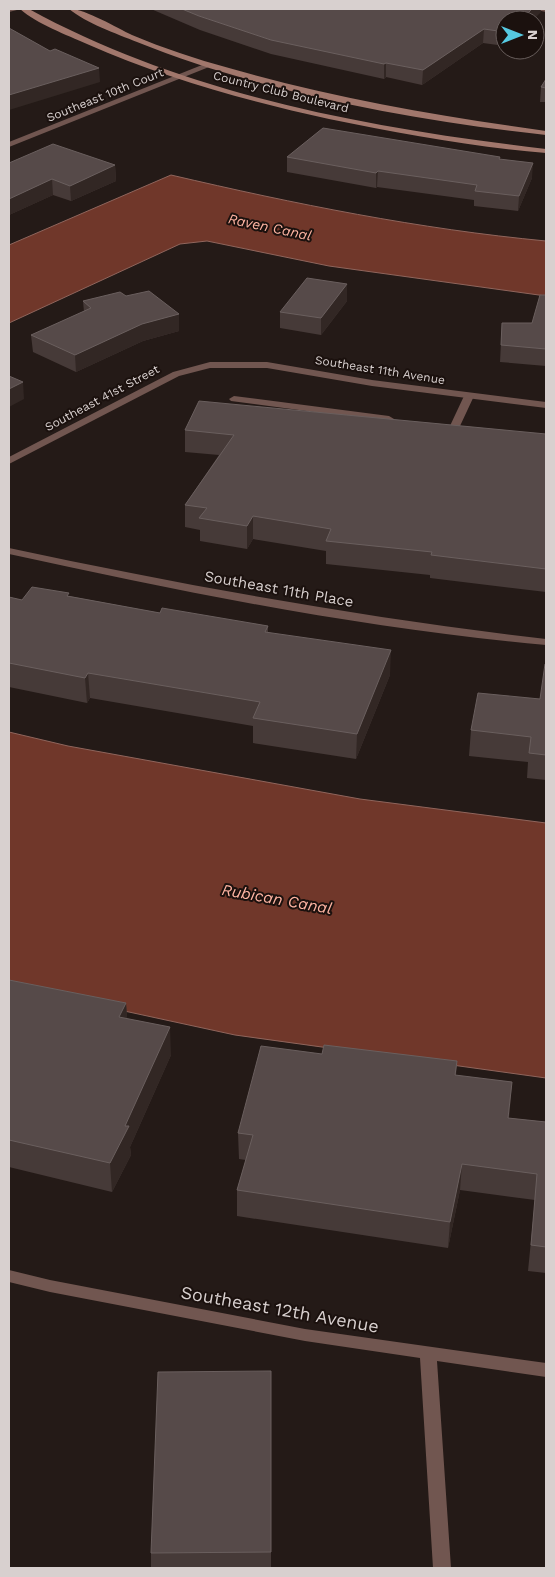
<svg xmlns="http://www.w3.org/2000/svg" width="555" height="1577" font-family="'Work Sans',sans-serif">
  <style>
    .water { fill: #70372a; stroke: #8f655c }
    .lines { fill: none; stroke-linecap: round; stroke-linejoin: round }
    .lane { fill: #715650; fill-rule: evenodd }
    .street { fill: #715650; fill-rule: evenodd }
    .secondary { fill: #a1776c; fill-rule: evenodd }
    .wall { fill: #463a38 }
    .shaded-wall { fill: #322724 }
    .building { fill: #564a49; stroke: #6a5f5e }
    .labels { text-anchor: middle; dominant-baseline: central; stroke-width: 4; stroke-linejoin: round; paint-order: stroke }
    .far-street-label { font-size: 12px; fill: #d8d0cf; stroke: #1b110e }
    .far-water-label { font-size: 14px; font-style: italic; fill: #ffb5a3; stroke: #1b110e }
    .street-label { font-size: 15px; fill: #d8d0cf; stroke: #1b110e }
    .water-label { font-size: 16px; font-style: italic; fill: #ffb5a3; stroke: #1b110e }
    .near-street-label { font-size: 18px; fill: #d8d0cf; stroke: #1b110e }
  </style>
  <rect width="100%" height="100%" fill="#241a17"/>
  <!-- water -->
  <g class="water">
    <path d="M171 175C295 204 419 229 546 241V296L329 266 207 241 180 244 9 323V245Z"/>
    <path d="M9 732 68 746 360 799 546 823V1078L235 1035 9 986Z"/>
  </g>
  <g class="lines">
    <!-- lane -->
    <g class="lane">
      <path d="M469 393 474 396 460 426 470 427 471 429 466 432 450 430 449 428 464 396Z"/>
      <path d="M234 396 389 416 394 419 389 422 231 401 229 399Z"/>
    </g>
    <!-- street -->
    <g class="street">
      <path d="M9 9H21L9 12Z"/>
      <path d="M532 9H546V12Z"/>
      <path d="M207 63 214 65 9 147V142Z"/>
      <path d="M210 362H267L372 380 546 402V408L372 386 267 368H210L179 376 9 464V457L173 372Z"/>
      <path d="M9 548C187 586 365 618 546 639V645C366 629 186 593 9 554Z"/>
      <path d="M9 1270 50 1280 305 1329 546 1363V1377L437 1361 451 1568H433L420 1358 305 1341 50 1292 9 1282Z"/>
    </g>
    <!-- secondary -->
    <g class="secondary">
      <path d="M20 9H29C186 95 369 128 546 149V153C474 147 401 134 329 119 247 101 164 78 87 44 67 35 37 24 20 9Z"/>
      <path d="M69 9C84 8 117 28 132 35 163 48 196 59 229 68 333 98 439 116 546 131V135C414 121 261 92 137 42 117 34 86 23 69 9Z"/>
    </g>
  </g>
  <!-- wall -->
  <g class="wall">
    <path d="M151 9H541L540 13 505 20V46L483 43 422 85 386 77 384 79 271 54 200 30Z"/>
    <path d="M546 79V102H540L541 87Z"/>
    <path d="M287 157 499 159 532 178 518 211 474 206V200L377 187 376 188 287 172Z"/>
    <path d="M9 163 115 165 116 181 71 201 53 195 9 215Z"/>
    <path d="M347 284V301L321 335 280 328V312Z"/>
    <path d="M546 295V366L500 362 502 323H532Z"/>
    <path d="M126 296 179 314V331L143 341 76 372 33 352 31 335 84 312 83 301Z"/>
    <path d="M185 430 546 434V592L430 578V575L326 564V551L253 539 247 549 200 541V530L185 527V505L219 455 185 452Z"/>
    <path d="M69 596 160 613 268 626V632L390 675 356 759 253 743V726L90 698 87 703 9 687V597L22 600Z"/>
    <path d="M546 664V780L527 778 528 762 469 756 471 730 540 699Z"/>
    <path d="M9 980 126 1003 127 1019 171 1055 130 1147 131 1155 112 1192 9 1167Z"/>
    <path d="M322 1054 457 1061 456 1076 512 1082 509 1118 546 1122V1273L528 1271 535 1200 460 1190 448 1248 237 1216V1190L246 1160 239 1159 238 1133Z"/>
    <path d="M271 1371V1568H151V1553Z"/>
  </g>
  <!-- shaded-wall -->
  <g class="shaded-wall">
    <path d="M532 9H541L540 13 533 20H521Z"/>
    <path d="M484 29 483 43 422 85 423 70Z"/>
    <path d="M386 63V77L384 79V64Z"/>
    <path d="M99 68 100 82 9 110V95Z"/>
    <path d="M533 163 532 178 518 211 519 196Z"/>
    <path d="M115 165 116 181 71 201 70 186Z"/>
    <path d="M378 171 377 187 376 188V173Z"/>
    <path d="M52 179 53 195 9 215V199Z"/>
    <path d="M347 284V301L321 335V318Z"/>
    <path d="M179 314V331L143 341 76 372 75 355 142 324Z"/>
    <path d="M23 382 24 399 9 407V389Z"/>
    <path d="M253 516V539L247 549V526Z"/>
    <path d="M391 650 390 675 356 759 357 734Z"/>
    <path d="M88 673 90 698 87 703 85 678Z"/>
    <path d="M126 1003 128 1030 119 1017Z"/>
    <path d="M170 1027 171 1055 130 1147 131 1155 112 1192 110 1163 125 1126Z"/>
    <path d="M512 1082 510 1108 505 1144 508 1118Z"/>
    <path d="M462 1164 460 1190 448 1248 450 1222Z"/>
  </g>
  <!-- building -->
  <g class="building">
    <path d="M182 9H532L521 20H505V32L484 29 423 70 386 63 384 64 271 40 199 16Z"/>
    <path d="M9 28 50 51 55 49 99 68 9 95Z"/>
    <path d="M546 79V88L541 87Z"/>
    <path d="M323 128 500 157 499 159 533 163 519 196 475 191 477 185 378 171 376 173 287 157Z"/>
    <path d="M53 144 115 165 70 186 52 179 9 199V163Z"/>
    <path d="M307 278 347 284 321 318 280 312Z"/>
    <path d="M149 291 179 314 142 324 75 355 31 335 91 308 83 301 120 292 126 296Z"/>
    <path d="M540 295H546V349L501 345 502 323H532Z"/>
    <path d="M9 376 23 382 9 389Z"/>
    <path d="M199 401 546 434V569L431 555 432 552 326 541 331 529 253 516 247 526 199 518 207 508 185 505 234 435 185 430Z"/>
    <path d="M32 587 69 593 67 596 160 613 162 608 268 626 265 632 391 650 357 734 253 718 260 702 88 673 85 678 9 663V597L22 600Z"/>
    <path d="M545 664H546V755L529 753 531 737 471 730 478 693 540 699Z"/>
    <path d="M9 980 126 1003 119 1017 170 1027 125 1126H129L110 1163 9 1140Z"/>
    <path d="M324 1045 457 1061 455 1075 512 1082 508 1118 546 1122V1247L531 1245 537 1174 462 1164 450 1222 237 1190 253 1135 238 1133 261 1046 322 1054Z"/>
    <path d="M271 1371V1552L151 1553 158 1372Z"/>
  </g>
  <g class="labels">
    <!-- far-street labels -->
    <g class="far-street-label">
      <text transform="translate(281 92) rotate(14)">Country Club Boulevard</text>
      <text transform="translate(105 95) rotate(-22)">Southeast 10th Court</text>
      <text transform="translate(380 370) rotate(9)">Southeast 11th Avenue</text>
      <text transform="translate(102 398) rotate(-28)">Southeast 41st Street</text>
    </g>
    <!-- far-water labels -->
    <g class="far-water-label">
      <text transform="translate(270 227) rotate(12)">Raven Canal</text>
    </g>
    <!-- street labels -->
    <g class="street-label">
      <text transform="translate(279 589) rotate(10)">Southeast 11th Place</text>
    </g>
    <!-- water labels -->
    <g class="water-label">
      <text transform="translate(277 899) rotate(10)">Rubican Canal</text>
    </g>
    <!-- near-street labels -->
    <g class="near-street-label">
      <text transform="translate(280 1309) rotate(10)">Southeast 12th Avenue</text>
    </g>
  </g>
  <!-- border -->
  <rect width="555" height="1577" fill="none" stroke="#d8d0cf" stroke-width="20"/>
  <!-- north arrow -->
  <g transform="translate(520 35) rotate(90)"><circle r="24" fill="#1b110e" stroke="#675d5b"/>
  <path d="M0-4L9 19L0 12L-9 19Z" fill="#56c9e1"/>
  <text y="-8" font-size="14" font-weight="bold" text-anchor="middle" fill="#d8d0cf">N</text>
  </g>
</svg>
